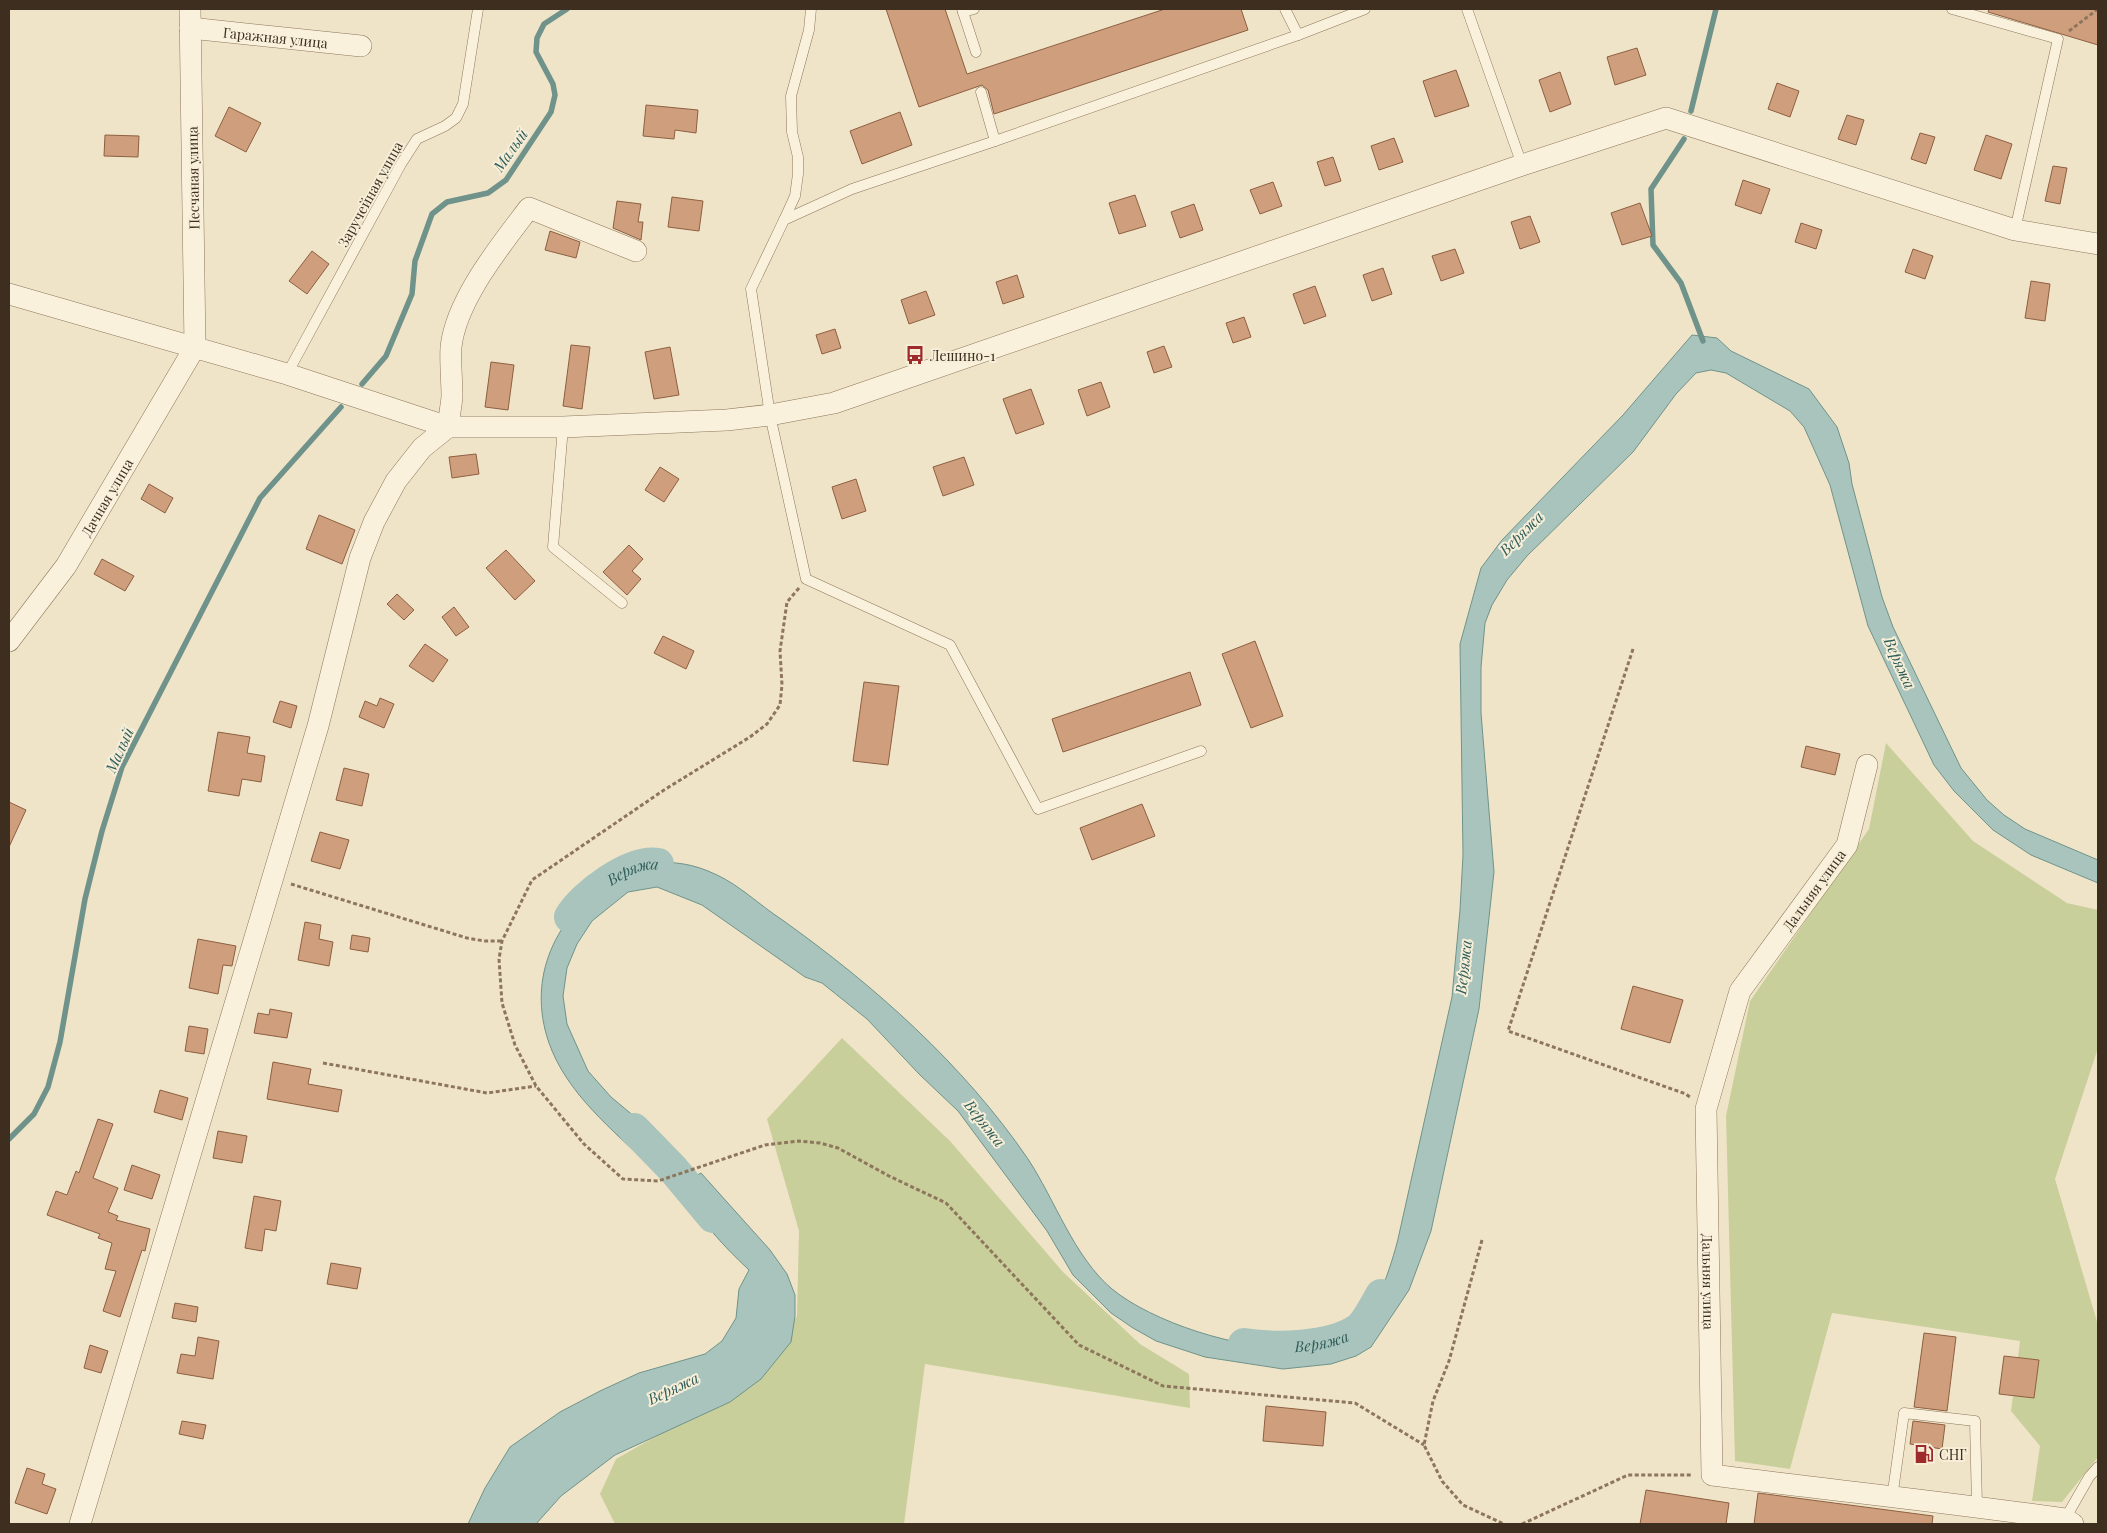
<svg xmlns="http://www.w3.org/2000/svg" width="2107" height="1533" font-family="'Playfair Display',serif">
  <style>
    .green { fill: #c9cf9b }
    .water { fill: #a9c4bc; stroke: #6f938a }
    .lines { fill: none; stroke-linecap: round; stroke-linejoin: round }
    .stream { stroke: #6f938a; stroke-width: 5.5 }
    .river { stroke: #a9c4bc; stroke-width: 32 }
    .building { fill: #cf9f7d; stroke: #8d5f41 }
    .service-casing { stroke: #8d765c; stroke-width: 11 }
    .minor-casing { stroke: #8d765c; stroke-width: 22 }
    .path { stroke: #8d765c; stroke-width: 3; stroke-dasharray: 4 2.5; stroke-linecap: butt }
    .service { stroke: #faf1dc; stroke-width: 10 }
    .minor { stroke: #faf1dc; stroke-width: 21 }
    .labels { text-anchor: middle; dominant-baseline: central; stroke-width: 4; stroke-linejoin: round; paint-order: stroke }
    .street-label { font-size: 14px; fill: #3d2e20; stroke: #f7eed8 }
    .poi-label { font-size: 14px; fill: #3d2e20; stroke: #f7eed8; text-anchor: start }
    .water-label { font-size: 15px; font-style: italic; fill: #2f5d5a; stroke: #f7eed8 }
  </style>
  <rect width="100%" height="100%" fill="#f0e4c8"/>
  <!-- green -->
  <g class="green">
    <path d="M1886 743 1973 841 2067 903 2098 910V1048L2055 1179 2098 1325V1457L2062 1502 2032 1501 2040 1446 2011 1411 2020 1341 1832 1313 1790 1469 1735 1461 1726 1116 1750 1001 1869 829Z"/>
    <path d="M842 1038 950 1141 1063 1272 1140 1344 1189 1374 1190 1408 925 1364 904 1524H615L600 1494 616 1459 757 1379 797 1316 799 1231 767 1119Z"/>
  </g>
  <!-- water -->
  <g class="water">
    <path d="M1692 335 1717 338 1731 351 1809 389 1837 427 1849 463 1852 484 1882 597 1893 627 1961 768 1987 800 2004 815 2025 829 2098 860V883L2031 855 1993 830 1954 791 1934 765 1868 626 1830 485 1804 427 1790 411 1726 373 1711 370 1696 373 1676 394 1633 452 1527 556 1507 580 1492 605 1485 623 1481 667V713L1494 872 1479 1009 1431 1231 1409 1290 1371 1347 1356 1356 1331 1364 1283 1369 1205 1357 1156 1341 1133 1328 1111 1313 1073 1275 1047 1231 958 1111 920 1075 867 1019 822 983 805 977 702 905 657 887 628 892 592 921 577 944 567 968 563 996 567 1024 588 1071 611 1097 641 1122 674 1156 651 1167C613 1130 567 1094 549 1043 526 977 556 916 612 879 619 874 627 866 635 863 638 862 645 862 649 862 676 862 692 863 717 875 739 885 761 906 781 919 875 986 963 1064 1028 1159 1055 1200 1074 1257 1112 1289 1152 1322 1239 1350 1291 1347 1302 1346 1314 1343 1325 1341 1334 1339 1345 1337 1353 1333 1374 1321 1392 1263 1398 1239L1452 997 1460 910 1463 855 1460 644 1481 568 1502 540 1623 415Z"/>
    <path d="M701 1173 770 1250 787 1274 795 1295V1316L791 1342 761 1379 730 1402 615 1455 561 1496 536 1524H468L485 1488 510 1447 560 1412 600 1391 639 1373 705 1354 722 1341 736 1318 739 1289 749 1270C721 1244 699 1218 677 1186Z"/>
  </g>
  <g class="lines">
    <!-- stream -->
    <g class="stream">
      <path d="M1691 111 1716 9"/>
      <path d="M1684 139 1651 189 1653 245 1681 283 1703 341"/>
      <path d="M362 384 386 356 412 294 415 261 432 214 447 202 488 193 506 180 551 112 555 95 553 84 536 52 537 38 544 24 567 9"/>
      <path d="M9 1139 34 1114 48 1087 60 1042 85 899 102 831 122 767 260 498 341 407"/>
    </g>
    <!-- river -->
    <g class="river">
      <path id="s1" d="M570 917C583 895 631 859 658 864"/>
      <path d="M634 1129 673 1169 713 1217"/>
      <path id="s2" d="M1244 1344C1276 1349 1329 1348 1357 1330 1365 1325 1376 1304 1381 1295"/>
    </g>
  </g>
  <!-- building -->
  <g class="building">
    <path d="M886 9H945L967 74 1165 9H1241L1248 30 994 114 988 90 982 85 919 107Z"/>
    <path d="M1989 9H2098V45L1988 12Z"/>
    <path d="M1637 48 1646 75 1615 85 1607 57Z"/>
    <path d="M1456 70 1469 106 1435 117 1423 81Z"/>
    <path d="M1560 72 1571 104 1550 112 1539 80Z"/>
    <path d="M1777 83 1799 91 1790 117 1768 109Z"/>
    <path d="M646 105 698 110 696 133 675 130 674 139 643 136Z"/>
    <path d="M229 107 261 123 246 152 215 136Z"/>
    <path d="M900 112 912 145 862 164 850 131Z"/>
    <path d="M1847 115 1864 120 1856 145 1838 139Z"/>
    <path d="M1920 133 1935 137 1926 164 1911 159Z"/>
    <path d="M105 135 139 136 138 157 104 156Z"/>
    <path d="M1986 135 2012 144 2001 179 1974 170Z"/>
    <path d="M1394 138 1403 162 1379 170 1371 146Z"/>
    <path d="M1333 157 1341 181 1325 186 1317 162Z"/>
    <path d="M2053 166 2067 168 2060 204 2045 201Z"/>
    <path d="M1743 180 1770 189 1761 214 1735 205Z"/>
    <path d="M1273 182 1282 206 1260 214 1250 190Z"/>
    <path d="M1135 195 1146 226 1119 234 1109 203Z"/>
    <path d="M672 197 703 201 699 231 668 227Z"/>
    <path d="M617 201 641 204 638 222H643L641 240 613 228Z"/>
    <path d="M1640 203 1652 236 1622 245 1611 213Z"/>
    <path d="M1194 204 1203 230 1180 238 1171 212Z"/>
    <path d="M1530 216 1540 242 1520 249 1511 222Z"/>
    <path d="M1801 223 1822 230 1816 249 1795 242Z"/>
    <path d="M550 231 580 242 576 258 545 250Z"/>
    <path d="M1455 249 1464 273 1441 281 1432 256Z"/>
    <path d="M1913 249 1933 256 1925 279 1905 272Z"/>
    <path d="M312 251 329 264 307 294 289 281Z"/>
    <path d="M1383 268 1392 294 1372 301 1363 275Z"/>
    <path d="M1017 275 1024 297 1003 304 996 282Z"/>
    <path d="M2031 281 2050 284 2045 321 2025 318Z"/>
    <path d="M1315 286 1326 316 1304 324 1293 294Z"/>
    <path d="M926 291 935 315 909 324 901 300Z"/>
    <path d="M1244 317 1251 337 1233 343 1226 323Z"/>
    <path d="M835 329 841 348 822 354 816 335Z"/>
    <path d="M571 345 590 347 582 409 563 406Z"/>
    <path d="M1164 346 1172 367 1154 373 1147 352Z"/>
    <path d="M670 347 679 395 654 399 645 352Z"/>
    <path d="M491 362 514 365 508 410 485 407Z"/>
    <path d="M1101 382 1110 407 1087 416 1078 390Z"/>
    <path d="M1031 389 1044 424 1016 434 1003 399Z"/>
    <path d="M476 454 479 474 452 478 449 457Z"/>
    <path d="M964 457 974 485 943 496 933 467Z"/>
    <path d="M660 467 679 479 664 502 645 490Z"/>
    <path d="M856 479 866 511 842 519 832 487Z"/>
    <path d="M149 484 173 498 165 513 141 499Z"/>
    <path d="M319 515 355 530 342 564 306 549Z"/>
    <path d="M629 545 643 559 632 571 641 579 627 595 603 572Z"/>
    <path d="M506 550 535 581 515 600 486 568Z"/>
    <path d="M102 559 134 576 125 591 94 574Z"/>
    <path d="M397 594 414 610 404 620 387 604Z"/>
    <path d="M454 607 469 627 456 636 442 617Z"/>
    <path d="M663 636 694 651 686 669 654 653Z"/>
    <path d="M1255 641 1283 716 1251 728 1222 654Z"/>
    <path d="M425 644 448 660 433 682 409 666Z"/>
    <path d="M1190 672 1201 705 1063 752 1052 719Z"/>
    <path d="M864 682 899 686 888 765 853 761Z"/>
    <path d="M380 698 394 704 384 728 359 717 365 701 377 706Z"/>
    <path d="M280 701 297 706 291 728 273 722Z"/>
    <path d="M218 732 250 737 247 753 265 756 261 782 242 779 239 796 208 791Z"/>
    <path d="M1806 746 1840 754 1835 775 1801 767Z"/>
    <path d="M344 768 369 774 362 806 336 800Z"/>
    <path d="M9 802 26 810 9 847Z"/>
    <path d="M1142 804 1155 836 1092 860 1080 828Z"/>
    <path d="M320 832 349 840 340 869 311 861Z"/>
    <path d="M305 922 321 925 319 939 333 942 329 966 298 960Z"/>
    <path d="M352 935 370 938 368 952 350 949Z"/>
    <path d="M198 939 236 946 232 966 223 965 218 994 189 988Z"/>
    <path d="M1633 986 1683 1000 1670 1043 1621 1029Z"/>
    <path d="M270 1009 292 1013 287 1038 254 1033 258 1013 269 1015Z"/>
    <path d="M189 1026 208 1029 204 1054 185 1051Z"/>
    <path d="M273 1062 311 1069 308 1084 342 1090 338 1112 267 1099Z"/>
    <path d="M160 1090 188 1098 182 1120 154 1112Z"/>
    <path d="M98 1119 113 1124 93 1178 118 1188 108 1212 118 1216 116 1220 150 1229 145 1251 142 1250 120 1317 103 1311 116 1271 105 1269 112 1243 98 1238 100 1234 47 1215 56 1191 67 1195 76 1171 79 1173Z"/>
    <path d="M218 1131 247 1136 242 1163 213 1158Z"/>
    <path d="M132 1165 160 1175 152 1199 124 1190Z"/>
    <path d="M254 1196 281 1201 276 1231 265 1229 262 1251 245 1248Z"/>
    <path d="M331 1263 361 1268 357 1289 327 1284Z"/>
    <path d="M175 1303 198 1307 196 1322 172 1318Z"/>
    <path d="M1924 1333 1956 1337 1947 1411 1914 1407Z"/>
    <path d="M198 1337 219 1341 213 1379 177 1373 181 1354 195 1356Z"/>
    <path d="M90 1345 108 1351 101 1373 84 1368Z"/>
    <path d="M2004 1356 2039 1360 2034 1398 1999 1394Z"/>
    <path d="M1266 1406 1326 1412 1323 1446 1263 1441Z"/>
    <path d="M182 1421 206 1425 203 1439 179 1434Z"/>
    <path d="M1913 1421 1945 1425 1942 1449 1910 1444Z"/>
    <path d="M27 1468 45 1474 42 1484 56 1489 47 1514 15 1503Z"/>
    <path d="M1646 1490 1729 1503 1726 1524H1640Z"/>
    <path d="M1758 1493 1933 1516 1932 1524H1754Z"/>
  </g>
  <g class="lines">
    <!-- service casing -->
    <g class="service-casing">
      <g id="service">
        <path d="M962 9 963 12 974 9"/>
        <path d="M1285 9 1298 35 1365 9"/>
        <path d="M1467 9 1522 165"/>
        <path d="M1952 9 2058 39 2015 230"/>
        <path d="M963 12 976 52"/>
        <path d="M981 92 995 141 852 189 784 220 751 289 770 415 806 579 950 645 1038 809 1201 751"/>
        <path d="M995 141 1298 35"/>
        <path d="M784 220 795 196 798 174V157L792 132 791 96 809 30 811 9"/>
        <path d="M287 374 401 164 417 139 445 126 456 118 463 104 478 9"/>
        <path d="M563 427 553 547 622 603"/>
        <path d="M1892 1498 1904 1413 1975 1421 1977 1506"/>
        <path d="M2065 1519 2089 1477 2098 1467"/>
      </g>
    </g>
    <!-- minor casing -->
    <g class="minor-casing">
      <g id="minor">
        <path id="s3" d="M190 28 361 46"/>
        <path d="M9 294 287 374 448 427H563L727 420 770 415 834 403 1522 165 1666 118 2015 230 2098 244"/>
        <path id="s4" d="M9 641 66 566 195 347 190 9"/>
        <path id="s5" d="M1867 765 1847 845 1740 991 1706 1109 1712 1475C1830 1490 1948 1502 2065 1519L2073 1524"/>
        <path d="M80 1524 318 726 360 558 374 522 396 481 422 448 448 427C449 417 451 407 452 397 452 380 450 363 451 347 456 300 501 245 529 208L636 251"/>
      </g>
    </g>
    <!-- path -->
    <g class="path">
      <path d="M2069 31 2098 9"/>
      <path d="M799 588 787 602 780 651 782 685 780 705 767 724 750 737 664 790 532 880 502 941 499 959 502 1003 515 1045 536 1086 584 1144 623 1179 658 1181 765 1145 799 1141 820 1143 838 1148 889 1176 946 1203 1079 1345 1163 1386 1355 1403 1424 1445"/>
      <path d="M1633 649 1508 1031 1686 1094 1691 1098"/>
      <path d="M291 884 467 938 484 941H502"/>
      <path d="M323 1063 487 1093 536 1086"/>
      <path d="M1482 1240 1449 1361 1433 1401 1424 1445 1442 1481 1463 1505 1504 1524"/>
      <path d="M1522 1524 1628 1475H1693"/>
    </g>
    <!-- service -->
    <use href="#service" class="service"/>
    <!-- minor -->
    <use href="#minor" class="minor"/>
  </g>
  <!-- icons -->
  <defs>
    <g id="bus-bare" transform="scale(1.5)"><path d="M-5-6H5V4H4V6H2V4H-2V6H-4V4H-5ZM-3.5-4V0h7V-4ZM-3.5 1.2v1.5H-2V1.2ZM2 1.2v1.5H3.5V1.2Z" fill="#9e2a2b" stroke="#f7eed8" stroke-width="2.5" paint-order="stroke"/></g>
    <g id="fuel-bare" transform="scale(1.5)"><path d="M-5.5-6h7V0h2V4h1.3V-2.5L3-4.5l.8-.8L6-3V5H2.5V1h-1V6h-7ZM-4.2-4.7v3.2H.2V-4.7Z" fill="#9e2a2b" stroke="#f7eed8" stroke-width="2.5" paint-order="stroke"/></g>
  </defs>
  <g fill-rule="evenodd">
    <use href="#bus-bare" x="915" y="355"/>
    <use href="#fuel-bare" x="1924" y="1454"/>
  </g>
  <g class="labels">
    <!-- street labels -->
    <g class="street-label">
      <text stroke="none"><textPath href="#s3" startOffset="86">Гаражная улица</textPath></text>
      <text transform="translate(193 178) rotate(-91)">Песчаная улица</text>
      <text transform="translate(370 194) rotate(-61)">Заручейная улица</text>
      <text stroke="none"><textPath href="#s4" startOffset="174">Дачная улица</textPath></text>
      <text transform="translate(1814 890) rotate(-54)">Дальняя улица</text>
      <text stroke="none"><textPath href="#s5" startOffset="559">Дальняя улица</textPath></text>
    </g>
    <!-- poi labels -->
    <g class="poi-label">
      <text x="930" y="355">Лешино-1</text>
      <text x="1939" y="1454">СНГ</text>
    </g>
    <!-- water labels -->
    <g class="water-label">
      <text transform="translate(510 150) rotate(-55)">Малый</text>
      <text transform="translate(1521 533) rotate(-45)">Веряжа</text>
      <text transform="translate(1900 663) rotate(66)">Веряжа</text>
      <text transform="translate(119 750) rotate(-66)">Малый</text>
      <text stroke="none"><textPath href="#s1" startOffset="80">Веряжа</textPath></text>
      <text transform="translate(1463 967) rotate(-84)">Веряжа</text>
      <text transform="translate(985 1123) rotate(52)">Веряжа</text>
      <text stroke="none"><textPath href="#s2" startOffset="78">Веряжа</textPath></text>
      <text transform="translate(673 1388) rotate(-25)">Веряжа</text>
    </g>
  </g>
  <!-- border -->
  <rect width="2107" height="1533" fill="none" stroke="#3d2e20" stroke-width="20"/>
</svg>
